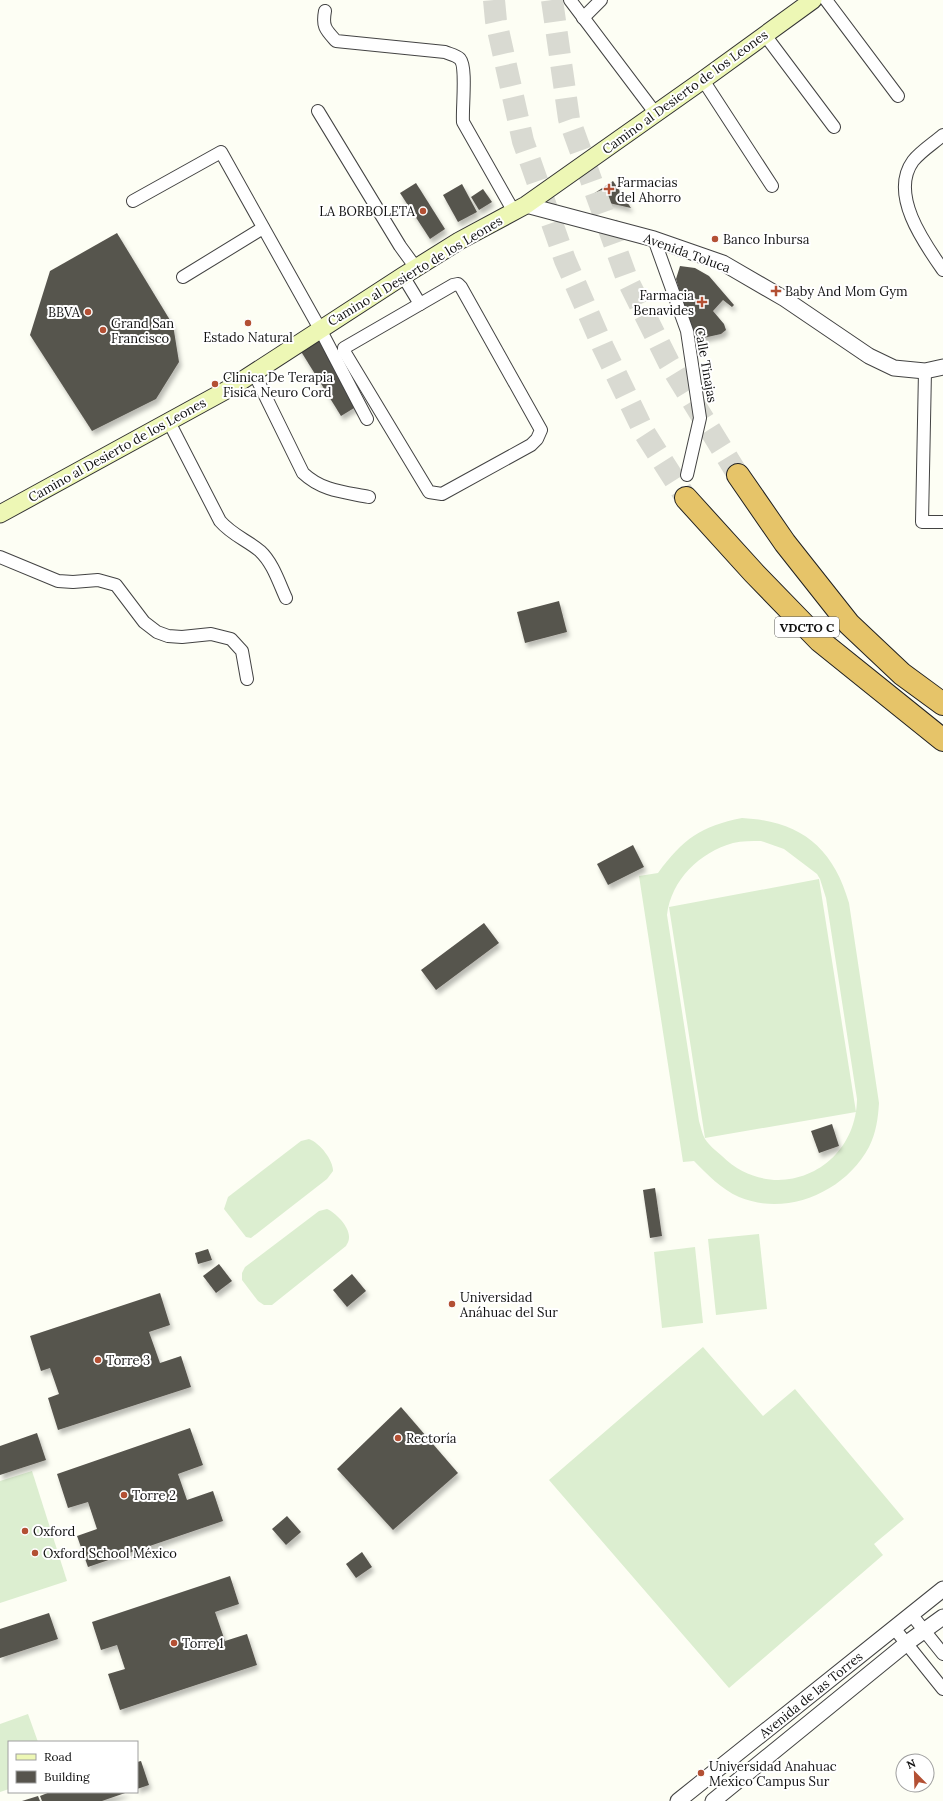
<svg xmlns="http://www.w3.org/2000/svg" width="943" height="1801" font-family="Lora,serif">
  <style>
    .pitch { fill: #dceed0; fill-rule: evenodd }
    .building { fill: #57544d; filter: url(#shadow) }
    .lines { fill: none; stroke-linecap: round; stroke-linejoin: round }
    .motorway-tunnel { stroke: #d9dad2; stroke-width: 22; stroke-dasharray: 22 11; stroke-linecap: butt }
    .minor-casing { stroke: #434343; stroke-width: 14 }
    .tertiary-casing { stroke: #434343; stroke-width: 17 }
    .secondary-casing { stroke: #323232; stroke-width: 19 }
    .motorway-casing { stroke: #212121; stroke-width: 24 }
    .minor { stroke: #fff; stroke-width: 12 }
    .tertiary { stroke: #fff; stroke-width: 15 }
    .secondary { stroke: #edf7b5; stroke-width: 17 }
    .motorway { stroke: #e6c469; stroke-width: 22 }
    .poi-dot { fill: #b35034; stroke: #fff; stroke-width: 1.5 }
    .labels { text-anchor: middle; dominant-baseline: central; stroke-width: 4; stroke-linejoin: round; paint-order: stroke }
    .shield { fill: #fff; stroke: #585858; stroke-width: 1 }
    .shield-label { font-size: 12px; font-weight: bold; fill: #101010 }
    .street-label { font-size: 13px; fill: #101010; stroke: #fff }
    .poi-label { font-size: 13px; fill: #101010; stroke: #fff; text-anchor: start }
  </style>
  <defs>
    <filter id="shadow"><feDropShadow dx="2.5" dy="4.5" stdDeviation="2" flood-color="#0004"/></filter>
  </defs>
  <rect width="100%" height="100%" fill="#fdfef4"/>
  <!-- pitch -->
  <g class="pitch">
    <path d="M742 818C800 821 833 847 849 903L879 1103C878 1119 876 1133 869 1147 845 1192 787 1217 739 1197 721 1189 707 1174 694 1161L683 1162 639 876 658 873C683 839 701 826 742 818ZM761 841 784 849 817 874 820 879 826 898 857 1099C856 1171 774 1207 722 1156 716 1151 709 1145 705 1139 702 1134 701 1127 699 1121L667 915C671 880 700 852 733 843 742 841 752 841 761 841Z"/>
    <path d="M819 879 856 1112 705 1138 669 907Z"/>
    <path d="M309 1139C320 1143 333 1160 333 1171L327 1179 251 1238 246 1237 224 1209 228 1197 301 1141Z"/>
    <path d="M327 1209C336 1213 350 1227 349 1238 349 1241 347 1244 346 1246L272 1305H264L258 1301 242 1280V1273L245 1267 319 1211Z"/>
    <path d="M759 1234 767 1309 716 1315 708 1239Z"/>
    <path d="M695 1247 703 1323 662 1328 654 1252Z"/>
    <path d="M703 1347 763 1416 795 1389 904 1519 874 1544 883 1555 729 1688 549 1480Z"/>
    <path d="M32 1471 67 1581 0 1603V1481Z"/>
    <path d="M28 1714 38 1742H9V1789L0 1792V1724Z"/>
  </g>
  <!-- building -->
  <g class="building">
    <path d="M613 181 631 208 587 198Z"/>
    <path d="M416 183 445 229 430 239 400 193Z"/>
    <path d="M462 184 477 212 458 222 443 195Z"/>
    <path d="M483 189 492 202 479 210 471 197Z"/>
    <path d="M117 233 173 325 179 362 156 399 92 431 30 335 50 271Z"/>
    <path d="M680 266 695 268 709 276 734 305 732 307 723 300 713 311 724 324 726 330 721 334 694 340 676 279Z"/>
    <path d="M316 333 359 405 341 416 297 345Z"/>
    <path d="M559 601 567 632 525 643 517 612Z"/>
    <path d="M633 845 644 867 608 885 597 864Z"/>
    <path d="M484 923 499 943 436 990 421 970Z"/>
    <path d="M832 1124 839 1146 819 1153 811 1131Z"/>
    <path d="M655 1188 662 1236 650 1238 643 1190Z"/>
    <path d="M208 1249 212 1260 198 1264 195 1253Z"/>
    <path d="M219 1264 232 1281 216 1293 203 1276Z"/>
    <path d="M352 1274 366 1291 347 1307 333 1290Z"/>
    <path d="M160 1293 170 1325 149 1332 160 1363 181 1356 191 1387 58 1430 48 1398 59 1394 50 1368 41 1371 30 1336Z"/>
    <path d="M401 1407 458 1473 393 1530 337 1469Z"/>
    <path d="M190 1428 203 1465 178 1474 187 1500 213 1491 223 1521 88 1567 77 1536 97 1529 88 1502 68 1508 57 1474Z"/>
    <path d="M37 1433 46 1460 0 1475V1446Z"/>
    <path d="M287 1516 301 1532 286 1545 272 1529Z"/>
    <path d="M362 1552 372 1567 356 1578 346 1564Z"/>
    <path d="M230 1576 239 1604 215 1612 225 1641 247 1634 257 1665 120 1710 108 1674 125 1669 117 1645 101 1650 92 1622Z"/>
    <path d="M49 1613 58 1639 0 1658V1629Z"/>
    <path d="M141 1761 149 1785 137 1789V1762Z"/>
    <path d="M50 1792H128L102 1801H42L40 1796Z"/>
    <path d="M38 1796 40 1801H22Z"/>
  </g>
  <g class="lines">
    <!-- motorway-tunnel -->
    <g class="motorway-tunnel">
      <path d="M494 0 496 21 523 141 565 260 603 347 644 432 686 498"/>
      <path d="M552 0 569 119 627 279 669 363 738 475"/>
    </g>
    <!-- minor casing -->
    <g class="minor-casing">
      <g id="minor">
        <path d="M570 0 656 114"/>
        <path d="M826 0 898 96"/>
        <path d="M325 11C322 27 326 30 336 41L445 52C449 54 456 55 460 59 467 67 462 108 463 122L514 212"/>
        <path d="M583 18 601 0"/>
        <path d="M765 35 834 127"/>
        <path d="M703 80 772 186"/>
        <path d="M318 111 400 246 416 268"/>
        <path d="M943 135C934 143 921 151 913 161 889 194 924 243 943 270"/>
        <path d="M133 201 221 152 320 329 367 419"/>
        <path d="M654 239 687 331 700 418 687 475"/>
        <path d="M403 276 420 304"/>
        <path d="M183 277 263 228"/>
        <path d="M458 284 461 287 541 430 537 439 531 445 442 494 429 492 344 351V348L453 285Z"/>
        <path d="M925 371 922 522H943"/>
        <path d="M254 373 303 473C322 491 344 492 369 497"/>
        <path d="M168 420 220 521C232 535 247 540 260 551 273 563 279 583 286 598"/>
        <path d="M0 557 58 581 73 582 98 580 116 585 144 622 157 632 168 636 182 637 211 634 231 639 242 651 247 679"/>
        <path d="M911 1614 943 1654"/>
        <path d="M894 1628 943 1689"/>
      </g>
    </g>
    <!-- tertiary casing -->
    <g class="tertiary-casing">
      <g id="tertiary">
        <path d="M526 205 654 239 723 263 785 299 869 356 894 368 925 371 943 367"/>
        <path d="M678 1801 943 1589"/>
        <path d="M713 1801 907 1643 943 1617"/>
      </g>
    </g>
    <!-- secondary casing -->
    <g class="secondary-casing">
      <path id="secondary" d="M0 514 232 387 403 276 459 241 526 205 703 80 813 0"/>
    </g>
    <!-- motorway casing -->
    <g class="motorway-casing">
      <g id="motorway">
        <path d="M738 475 785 543 849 624 902 674 943 704"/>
        <path d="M686 498 754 573 820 641 943 740"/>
      </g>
    </g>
    <!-- minor -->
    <use href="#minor" class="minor"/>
    <!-- tertiary -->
    <use href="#tertiary" class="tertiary"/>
    <!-- secondary -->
    <use href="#secondary" class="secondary"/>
    <!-- motorway -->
    <use href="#motorway" class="motorway"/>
  </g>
  <!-- markers -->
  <g class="poi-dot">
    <path d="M607 183h4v4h4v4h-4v4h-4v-4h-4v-4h4z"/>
    <circle cx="423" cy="211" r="4"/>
    <circle cx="715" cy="239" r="4"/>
    <path d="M774 285h4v4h4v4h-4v4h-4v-4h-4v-4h4z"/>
    <path d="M700 296h4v4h4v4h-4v4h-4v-4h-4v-4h4z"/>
    <circle cx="88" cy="312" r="4"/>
    <circle cx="248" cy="323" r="4"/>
    <circle cx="103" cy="330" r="4"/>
    <circle cx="215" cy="384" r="4"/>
    <circle cx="452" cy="1304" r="4"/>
    <circle cx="98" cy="1360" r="4"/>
    <circle cx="398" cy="1438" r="4"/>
    <circle cx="124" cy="1495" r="4"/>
    <circle cx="25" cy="1531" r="4"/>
    <circle cx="35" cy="1553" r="4"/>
    <circle cx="174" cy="1643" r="4"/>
    <circle cx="701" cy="1773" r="4"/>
  </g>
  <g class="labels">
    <!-- shield labels -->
    <rect class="shield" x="775" y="617" width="64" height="20" rx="3"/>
    <g class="shield-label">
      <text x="807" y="627">VDCTO C</text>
    </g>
    <!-- street labels -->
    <g class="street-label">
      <text transform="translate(685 92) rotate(-36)">Camino al Desierto de los Leones</text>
      <text transform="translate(687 253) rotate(20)">Avenida Toluca</text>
      <text transform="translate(415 271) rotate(-31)">Camino al Desierto de los Leones</text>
      <text transform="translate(706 365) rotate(80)">Calle Tinajas</text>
      <text transform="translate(117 450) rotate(-29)">Camino al Desierto de los Leones</text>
      <text transform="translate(811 1695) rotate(-39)">Avenida de las Torres</text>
    </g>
    <!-- poi labels -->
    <g class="poi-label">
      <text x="617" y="182">Farmacias<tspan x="617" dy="15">del Ahorro</tspan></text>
      <text x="415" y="211" text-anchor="end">LA BORBOLETA</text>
      <text x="723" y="239">Banco Inbursa</text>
      <text x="785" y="291">Baby And Mom Gym</text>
      <text x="694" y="295" text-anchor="end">Farmacia<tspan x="694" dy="15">Benavides</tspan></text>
      <text x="80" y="312" text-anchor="end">BBVA</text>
      <text x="111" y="323">Grand San<tspan x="111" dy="15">Francisco</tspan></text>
      <text x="248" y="337" text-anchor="middle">Estado Natural</text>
      <text x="223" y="377">Clinica De Terapia<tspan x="223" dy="15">Fisica Neuro Cord</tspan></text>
      <text x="460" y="1297">Universidad<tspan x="460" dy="15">Anáhuac del Sur</tspan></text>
      <text x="106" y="1360">Torre 3</text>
      <text x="406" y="1438">Rectoría</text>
      <text x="132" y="1495">Torre 2</text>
      <text x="33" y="1531">Oxford</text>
      <text x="43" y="1553">Oxford School México</text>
      <text x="182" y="1643">Torre 1</text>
      <text x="709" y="1766">Universidad Anahuac<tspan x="709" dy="15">Mexico Campus Sur</tspan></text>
    </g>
  </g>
  <!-- legend -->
  <rect x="8" y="1741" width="130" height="52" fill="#ffffff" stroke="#9f9f9f"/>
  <rect x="16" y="1754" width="20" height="6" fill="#edf7b5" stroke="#9f9f9f"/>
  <text x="44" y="1761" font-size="12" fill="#101010">Road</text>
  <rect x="16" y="1771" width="20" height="12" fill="#57544d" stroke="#9f9f9f"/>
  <text x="44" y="1781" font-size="12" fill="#101010">Building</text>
  <!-- north arrow -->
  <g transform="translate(915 1773) rotate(337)"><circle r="19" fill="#ffffff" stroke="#9f9f9f"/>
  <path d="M0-3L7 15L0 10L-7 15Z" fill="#b35034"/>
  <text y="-6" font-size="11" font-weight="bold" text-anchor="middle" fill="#101010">N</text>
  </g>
</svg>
